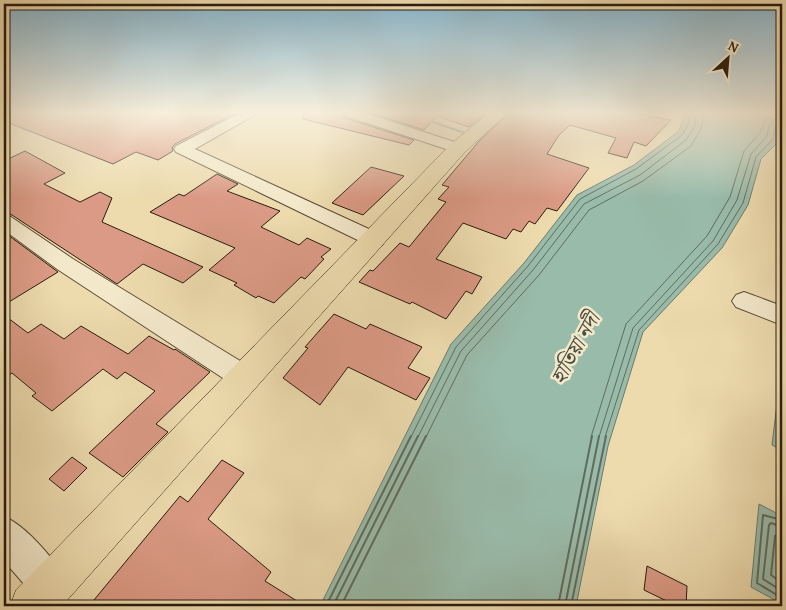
<svg xmlns="http://www.w3.org/2000/svg" width="786" height="610" font-family="'Gentium Book Plus','Noto Serif Bengali',serif">
  <style>
    .water { fill: #9ba; stroke: #6c7b6c }
    .lines { fill: none; stroke-linecap: round; stroke-linejoin: round }
    .shore-far1 { stroke: #616c5d; stroke-width: 1 }
    .shore { stroke: #616c5d; stroke-width: 2 }
    .stream { fill: #6c7b6c; fill-rule: evenodd }
    .building { fill: #db9a85; stroke: #291c10 }
    .minor-casing { stroke: #5a4c38; stroke-width: 2 }
    .major-casing { stroke: #291c10; stroke-width: 1 }
    .minor { fill: #f3e8ca; fill-rule: evenodd }
    .major { fill: #eddbae; fill-rule: evenodd }
    .labels { text-anchor: middle; dominant-baseline: central; stroke-width: 5; stroke-linejoin: round; paint-order: stroke }
    .water-label { font-size: 21px; font-style: italic; fill: #4b4c3e; stroke: #f3e8ca }
  </style>
  <rect width="100%" height="100%" fill="#eddbae"/>
  <filter id="stains"><feTurbulence type="fractalNoise" baseFrequency=".004" numOctaves="4"/><feColorMatrix values="0 0 0 0 .2 0 0 0 0 .09 0 0 0 0 .02 0 0 0 .5 -.17"/></filter>
  <radialGradient id="worn" r=".72"><stop offset=".6" stop-color="#630" stop-opacity="0"/><stop offset="1" stop-color="#630" stop-opacity=".3"/></radialGradient>
  <!-- water -->
  <g class="water">
    <path d="M685 113H782L779 141 761 159 748 205 722 248 643 332 608 446 576 606H320L451 344 524 263 577 195 634 165 679 131Z"/>
    <path d="M780 379 782 380V450L772 445Z"/>
    <path d="M759 504 782 516V604L751 587Z"/>
  </g>
  <g class="lines">
    <!-- shore-far1 -->
    <g class="shore-far1">
      <path d="M411 437 456 347 528 266 580 199 636 169 682 135 689 123 690 113"/>
      <path d="M418 437 461 351 533 270 584 204 640 175 686 140 695 126 696 113"/>
      <path d="M426 437 467 355 539 275 589 210 643 181 691 146 701 129 704 113"/>
      <path d="M591 437 626 324 707 236 730 197 744 151 760 133 766 118"/>
      <path d="M599 437 633 328 713 241 737 200 751 154 767 136 769 126 775 120"/>
      <path d="M605 437 639 330 718 244 743 203 756 157 773 139 776 127 782 124"/>
    </g>
    <!-- shore -->
    <g class="shore">
      <path d="M782 520 763 515 757 583 782 598"/>
      <path d="M782 527 771 523 769 525 763 579 782 591"/>
      <path d="M782 534 775 536 771 575 782 583"/>
      <path d="M326 606 411 436"/>
      <path d="M333 606 418 436"/>
      <path d="M341 606 426 436"/>
      <path d="M558 606 592 436"/>
      <path d="M565 606 599 436"/>
      <path d="M571 606 606 436"/>
    </g>
    <!-- stream -->
    <path class="stream" d="M423 118H425L465 132 462 133 423 120Z"/>
  </g>
  <!-- building -->
  <g class="building">
    <path d="M4 113H236L175 144 172 148 173 151 158 160 136 152 113 164 4 121Z"/>
    <path d="M304 113H342L345 118 414 140 409 145 303 119Z"/>
    <path d="M371 113H486L469 127 437 116 424 130Z"/>
    <path d="M509 113H634L671 120 646 146 634 142 627 158 608 153 616 138 570 125 559 135 547 154 589 168 557 211 547 208 535 224 529 221 521 232 513 229 506 239 463 223 436 259 482 277 472 294 466 291 446 319 412 302 410 304 359 282 370 270 373 271 400 243 409 247 446 202 438 199 449 187 442 185 480 140Z"/>
    <path d="M25 151 65 173 44 184 80 202 100 192 112 198 102 222 203 267 183 283 143 264 117 284 12 215 4 213V161Z"/>
    <path d="M371 167 404 176 363 215 332 203Z"/>
    <path d="M217 174 238 184 227 191 280 211 261 227 299 245 307 238 331 249 321 257 324 259 305 279 301 277 274 303 258 296 256 298 234 285 237 283 209 270 235 248 150 212 179 194 184 196Z"/>
    <path d="M4 232 58 272 4 305Z"/>
    <path d="M334 314 366 329 370 324 422 347 408 368 430 378 416 400 348 367 320 405 283 378 308 348 305 347Z"/>
    <path d="M4 315 28 333 41 324 64 339 81 326 128 354 149 336 174 350 175 349 210 372 156 424 168 432 123 477 89 453 155 391 125 372 117 379 103 369 52 411 32 396 36 393 12 373 4 379Z"/>
    <path d="M72 457 87 468 64 491 49 479Z"/>
    <path d="M222 460 244 473 208 519 271 572 265 581 305 606H89L180 496 188 502Z"/>
    <path d="M647 566 687 586 686 606H677L644 590Z"/>
  </g>
  <g class="lines">
    <!-- minor casing -->
    <g class="minor-casing">
      <g id="minor">
        <path d="M240 113H258L195 149 382 235 385 240 382 245 375 247 368 245 176 152 174 149 176 146Z"/>
        <path d="M344 113H365L464 145 466 148 464 151H452L346 116Z"/>
        <path d="M762 113H782V120L764 116Z"/>
        <path d="M4 215 11 217 73 259 255 370 259 378 255 386 245 390 235 386 57 269 4 230Z"/>
        <path d="M744 292 782 306V325L736 307 732 301 736 295Z"/>
        <path d="M4 517C25 524 60 565 69 586L63 599 50 605 37 599 4 561Z"/>
      </g>
    </g>
    <!-- major casing -->
    <g class="major-casing">
      <path id="major" d="M489 113H507L465 152 62 606H10L16 590 451 144Z"/>
    </g>
    <!-- minor -->
    <use href="#minor" class="minor"/>
    <!-- major -->
    <use href="#major" class="major"/>
  </g>
  <!-- sky -->
  <linearGradient id="sky" x2="0" y2="1"><stop stop-color="#88b7cf"/><stop offset="0.57" stop-color="#f7efdb"/><stop offset="1" stop-color="#f7efdb" stop-opacity="0"/></linearGradient>
  <rect width="786" height="198" fill="url(#sky)"/>
  <g class="labels">
    <!-- water labels -->
    <g class="water-label">
      <text transform="translate(575 348) rotate(-61)">হাতিয়া নদী</text>
    </g>
  </g>
  <!-- margin -->
  <rect width="786" height="610" fill="none" stroke="#eddbae" stroke-width="20"/>
  <rect x="5" y="5" width="776" height="600" fill="none" stroke="#291c10" stroke-width="2.5"/>
  <rect x="10" y="10" width="766" height="590" fill="none" stroke="#291c10"/>
  <!-- north arrow -->
  <g transform="translate(728 58) rotate(26)" stroke="#f3e8ca" stroke-width="4" paint-order="stroke">
  <path d="M0-4L9 19L0 12L-9 19Z" fill="#291c10"/>
  <text y="-8" font-size="14" font-weight="bold" text-anchor="middle" fill="#291c10">N</text>
  </g>
  <rect width="100%" height="100%" filter="url(#stains)"/>
  <rect width="100%" height="100%" fill="url(#worn)"/>
</svg>
